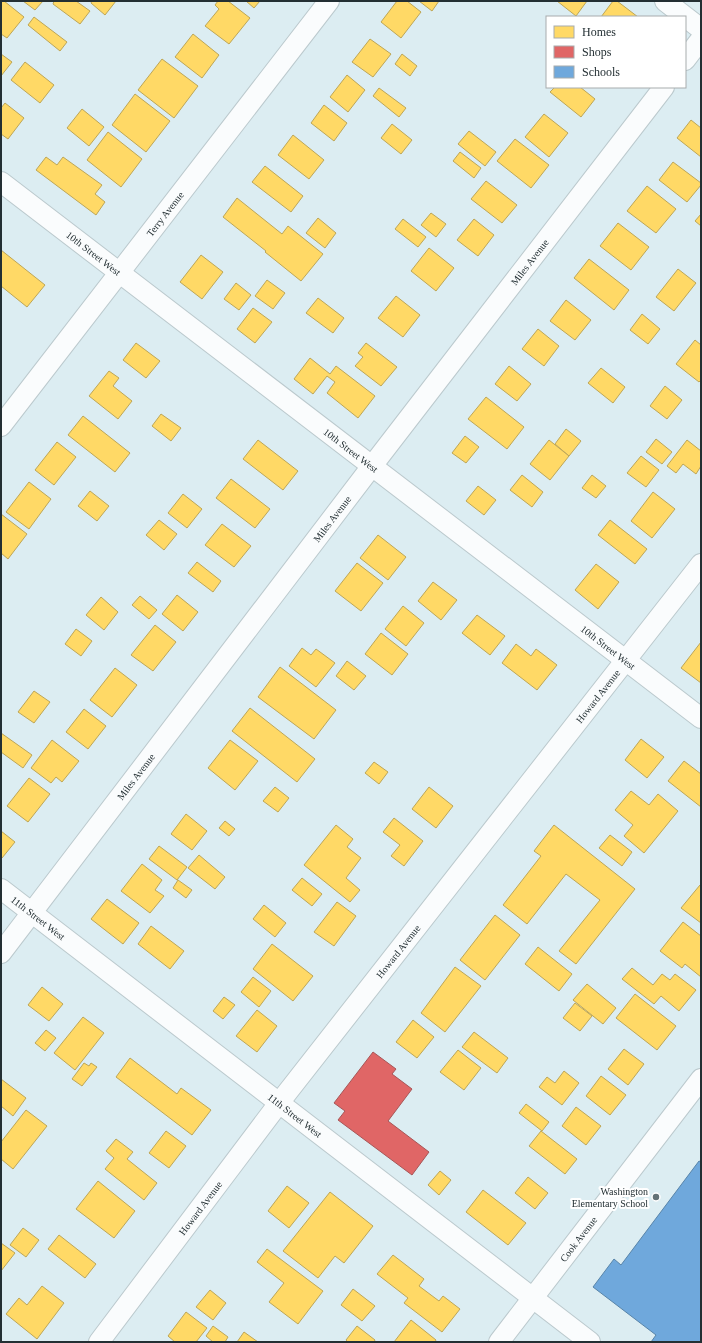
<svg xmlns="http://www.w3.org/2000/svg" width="702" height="1343" font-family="Georgia,serif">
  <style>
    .homes { fill: #ffd966; stroke: #bda657 }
    .shops { fill: #e06666; stroke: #a75657 }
    .schools { fill: #6fa8dc; stroke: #5884a9 }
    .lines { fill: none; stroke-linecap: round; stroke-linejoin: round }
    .minor-casing { stroke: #bbc9cd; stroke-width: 22 }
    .minor { stroke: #fafcfd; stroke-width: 20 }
    .poi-dot { fill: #647276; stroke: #fff; stroke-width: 1.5 }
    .labels { text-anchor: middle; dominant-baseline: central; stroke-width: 4; stroke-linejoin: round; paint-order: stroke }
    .street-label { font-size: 10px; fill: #232f33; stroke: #fff }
    .poi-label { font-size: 10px; fill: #232f33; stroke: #fff; text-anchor: end }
  </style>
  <rect width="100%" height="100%" fill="#dcedf2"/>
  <!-- homes -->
  <g class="homes">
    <path d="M1 1H4L24 17 7 38 1 34Z"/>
    <path d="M23 1H43L35 10Z"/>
    <path d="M54 1H76L90 11 80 24 53 4Z"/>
    <path d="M92 1H116L105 15 91 3Z"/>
    <path d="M218 1H228L250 18 229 44 205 26 219 9 215 5Z"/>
    <path d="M246 1H260L254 8Z"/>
    <path d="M397 1H407L421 12 401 38 381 22Z"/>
    <path d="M419 1H439L432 11Z"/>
    <path d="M557 1H587L576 16Z"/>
    <path d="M613 1H617L638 17H601Z"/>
    <path d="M34 17 67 42 60 51 28 25Z"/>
    <path d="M193 34 219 55 202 78 175 57Z"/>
    <path d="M370 39 391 54 373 77 352 62Z"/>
    <path d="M1 54 12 62 1 76Z"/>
    <path d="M402 54 417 66 410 76 395 64Z"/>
    <path d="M162 59 198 86 174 118 138 90Z"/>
    <path d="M25 62 54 85 40 103 11 80Z"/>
    <path d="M347 75 365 90 348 112 330 97Z"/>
    <path d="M555 87H580L595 99 581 117 550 92Z"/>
    <path d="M379 88 406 108 399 117 373 96Z"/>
    <path d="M135 94 170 121 146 152 112 125Z"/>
    <path d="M5 103 24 118 8 139 1 134V108Z"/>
    <path d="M324 105 347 123 334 141 311 123Z"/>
    <path d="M82 109 104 127 89 146 67 128Z"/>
    <path d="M544 114 568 133 549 157 525 137Z"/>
    <path d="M691 120 701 128V157L677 138Z"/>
    <path d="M392 124 412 140 401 154 381 138Z"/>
    <path d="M469 131 496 152 485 166 458 144Z"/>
    <path d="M108 132 142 159 121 187 87 160Z"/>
    <path d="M293 135 324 160 309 179 278 155Z"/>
    <path d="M515 139 549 165 531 188 497 161Z"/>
    <path d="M460 152 481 168 474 178 453 161Z"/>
    <path d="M46 157 57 165 63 157 102 185 95 194 105 202 96 215 36 170Z"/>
    <path d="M673 162 701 183V185L687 202 659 180Z"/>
    <path d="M265 166 303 196 291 212 252 182Z"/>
    <path d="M486 181 517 205 502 223 471 199Z"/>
    <path d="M647 186 676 209 656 233 627 211Z"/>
    <path d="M237 198 282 234 288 226 323 254 301 281 265 252 266 251 223 217Z"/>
    <path d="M431 213 446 224 436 237 421 225Z"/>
    <path d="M701 214V226L695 221Z"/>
    <path d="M318 218 336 233 325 248 306 233Z"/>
    <path d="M403 219 426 237 418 247 395 229Z"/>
    <path d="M474 219 494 235 478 256 457 240Z"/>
    <path d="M618 223 649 247 631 270 600 246Z"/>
    <path d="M429 248 454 268 436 291 411 271Z"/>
    <path d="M1 250 45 285 27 307 1 286Z"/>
    <path d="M201 255 223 272 202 299 180 282Z"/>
    <path d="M589 259 629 290 614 310 574 278Z"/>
    <path d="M678 269 696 283 674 311 656 297Z"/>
    <path d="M267 280 285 293 273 309 255 296Z"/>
    <path d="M236 283 251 295 239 310 224 299Z"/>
    <path d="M396 296 420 315 403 337 378 318Z"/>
    <path d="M318 298 344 318 333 333 306 313Z"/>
    <path d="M566 300 591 320 575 340 550 321Z"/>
    <path d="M253 308 272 322 255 343 237 329Z"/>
    <path d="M642 314 660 329 648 344 630 330Z"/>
    <path d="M538 329 559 346 544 366 522 349Z"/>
    <path d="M695 340 701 345V380L699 382 676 364Z"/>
    <path d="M136 343 160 361 146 378 123 360Z"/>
    <path d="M366 343 397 367 381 386 355 366 363 357 358 353Z"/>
    <path d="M310 358 330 374 336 366 375 396 358 418 327 393 335 382 327 376 313 394 294 379Z"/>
    <path d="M509 366 531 384 517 401 495 384Z"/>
    <path d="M601 368 625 387 613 403 588 383Z"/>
    <path d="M109 371 119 378 113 386 132 401 118 419 89 396Z"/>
    <path d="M665 386 682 400 667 419 650 406Z"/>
    <path d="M486 397 524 427 507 449 468 419Z"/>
    <path d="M161 414 181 428 171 441 152 426Z"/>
    <path d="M83 416 130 453 115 472 68 435Z"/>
    <path d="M566 429 581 441 569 456 555 444Z"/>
    <path d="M465 436 479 447 466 463 452 453Z"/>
    <path d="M656 439 672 452 662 464 646 452Z"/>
    <path d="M258 440 298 471 283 490 243 459Z"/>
    <path d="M549 440 569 456 550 480 530 464Z"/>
    <path d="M687 440 701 451V466L696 474 683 464 676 473 667 466Z"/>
    <path d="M57 442 76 457 54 485 35 470Z"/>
    <path d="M641 456 659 470 646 487 627 473Z"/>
    <path d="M522 475 543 492 532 507 510 490Z"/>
    <path d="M592 475 606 486 596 498 582 488Z"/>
    <path d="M231 479 270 509 255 528 216 498Z"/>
    <path d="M29 482 51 499 29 529 6 512Z"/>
    <path d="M478 486 496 500 484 515 466 501Z"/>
    <path d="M90 491 109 506 97 521 78 506Z"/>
    <path d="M653 492 675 509 652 538 631 521Z"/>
    <path d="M183 494 202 509 187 528 168 513Z"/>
    <path d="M1 514 27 534 8 559 1 553Z"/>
    <path d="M159 520 177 534 164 550 146 535Z"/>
    <path d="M610 520 647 549 635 564 598 535Z"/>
    <path d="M222 524 251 546 234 567 205 545Z"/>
    <path d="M378 535 406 557 388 580 360 558Z"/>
    <path d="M197 562 221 581 213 592 188 573Z"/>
    <path d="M357 563 383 583 361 611 335 591Z"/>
    <path d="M596 564 619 582 598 609 575 590Z"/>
    <path d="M433 582 457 600 441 620 418 601Z"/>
    <path d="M177 595 198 612 183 631 162 614Z"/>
    <path d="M140 596 157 610 149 619 132 605Z"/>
    <path d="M101 597 118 612 104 630 86 615Z"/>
    <path d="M403 606 424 623 406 646 385 629Z"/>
    <path d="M477 615 505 636 490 655 462 633Z"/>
    <path d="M155 625 176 642 153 671 131 655Z"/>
    <path d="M76 629 92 641 81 656 65 644Z"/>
    <path d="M381 633 408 654 392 675 365 654Z"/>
    <path d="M701 642V683L681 668Z"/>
    <path d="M516 644 531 656 536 649 557 665 537 690 502 663Z"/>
    <path d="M302 648 311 655 316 649 335 663 316 687 289 666Z"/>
    <path d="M347 661 366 676 354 690 336 676Z"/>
    <path d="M280 667 336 710 314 739 258 697Z"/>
    <path d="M115 668 137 685 112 717 90 700Z"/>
    <path d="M34 691 50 702 34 723 18 712Z"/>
    <path d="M250 708 315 759 297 782 232 731Z"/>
    <path d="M84 709 106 726 88 749 66 732Z"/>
    <path d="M1 733 32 755 23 768 1 752Z"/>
    <path d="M641 739 664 757 647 778 625 760Z"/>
    <path d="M52 740 79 761 62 782 56 777 51 783 31 768Z"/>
    <path d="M230 740 258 761 235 790 208 768Z"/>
    <path d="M684 761 701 774V807L668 781Z"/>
    <path d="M374 762 388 772 379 784 365 773Z"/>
    <path d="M29 778 50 794 28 822 7 806Z"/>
    <path d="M275 787 289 798 278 812 263 801Z"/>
    <path d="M429 787 453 806 436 828 412 809Z"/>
    <path d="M631 791 649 805 658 794 678 811 644 853 624 836 633 825 615 810Z"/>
    <path d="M186 814 207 831 192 850 171 834Z"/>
    <path d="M394 818 423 841 404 866 391 856 400 845 383 832Z"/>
    <path d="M225 821 235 829 229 836 219 828Z"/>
    <path d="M336 825 353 839 347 847 361 858 346 878 360 890 350 902 304 865Z"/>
    <path d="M554 825 635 889 576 964 559 951 600 900 566 874 527 924 503 905 541 856 534 851Z"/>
    <path d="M1 831 15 842 2 858 1 857Z"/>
    <path d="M610 835 632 852 622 866 599 848Z"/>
    <path d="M159 846 187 867 177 880 149 859Z"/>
    <path d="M199 855 225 877 215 889 188 868Z"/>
    <path d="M142 864 162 880 155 890 164 896 150 913 121 891Z"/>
    <path d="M302 878 322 894 312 906 292 890Z"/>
    <path d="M178 880 192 890 186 898 173 888Z"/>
    <path d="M700 885 701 886V923L681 908Z"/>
    <path d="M107 899 139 923 123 944 91 919Z"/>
    <path d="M337 902 356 916 334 946 314 932Z"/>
    <path d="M264 905 286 923 275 937 253 919Z"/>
    <path d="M495 915 520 935 485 980 460 960Z"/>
    <path d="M683 922 701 936V977L685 964 682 968 660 951Z"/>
    <path d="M151 926 184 951 170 969 138 944Z"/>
    <path d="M272 944 313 976 293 1001 253 969Z"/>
    <path d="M538 947 572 974 559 991 525 964Z"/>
    <path d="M455 967 481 986 445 1032 421 1013Z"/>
    <path d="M632 968 653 985 662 974 670 980 675 974 696 990 679 1011 661 996 654 1004 622 979Z"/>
    <path d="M253 977 271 991 259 1007 241 992Z"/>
    <path d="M587 984 616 1008 603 1024 573 1000Z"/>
    <path d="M42 987 63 1004 49 1021 28 1005Z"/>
    <path d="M635 994 676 1026 657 1050 616 1018Z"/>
    <path d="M224 997 235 1005 223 1019 213 1011Z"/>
    <path d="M575 1003 592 1016 580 1031 563 1018Z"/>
    <path d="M257 1010 277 1026 257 1052 236 1036Z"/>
    <path d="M83 1017 104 1033 75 1070 54 1053Z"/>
    <path d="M413 1020 434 1037 417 1058 396 1042Z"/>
    <path d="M46 1030 56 1038 45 1051 35 1043Z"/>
    <path d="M474 1032 508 1058 497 1073 462 1047Z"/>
    <path d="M624 1049 644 1064 628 1085 608 1069Z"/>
    <path d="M458 1050 481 1068 464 1090 440 1072Z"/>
    <path d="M130 1058 177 1094 181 1088 211 1110 192 1135 116 1077Z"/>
    <path d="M84 1063 89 1066 91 1063 97 1067 82 1086 72 1079Z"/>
    <path d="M564 1071 579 1083 562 1105 539 1087 547 1077 555 1083Z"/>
    <path d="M601 1076 626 1095 610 1115 586 1096Z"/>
    <path d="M1 1079 26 1098 13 1116 1 1106Z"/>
    <path d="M526 1104 549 1122 542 1131 519 1113Z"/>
    <path d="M576 1107 601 1126 586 1145 562 1126Z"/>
    <path d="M26 1110 47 1126 13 1169 1 1159V1142Z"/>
    <path d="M166 1131 186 1146 169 1168 149 1153Z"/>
    <path d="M541 1131 577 1159 565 1174 529 1146Z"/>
    <path d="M116 1139 133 1152 127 1159 157 1183 144 1200 105 1169 114 1158 106 1151Z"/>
    <path d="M440 1171 451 1180 439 1195 428 1185Z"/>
    <path d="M528 1177 548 1193 535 1209 515 1193Z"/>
    <path d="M98 1181 135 1211 114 1238 76 1209Z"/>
    <path d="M287 1186 309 1203 289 1228 268 1211Z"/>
    <path d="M483 1190 526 1223 508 1245 466 1212Z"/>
    <path d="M330 1192 373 1226 344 1263 335 1256 318 1278 283 1251Z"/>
    <path d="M23 1228 39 1240 26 1257 10 1245Z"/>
    <path d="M59 1235 96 1264 85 1278 48 1249Z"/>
    <path d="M1 1243 15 1253 1 1271Z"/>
    <path d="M267 1249 323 1291 298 1324 269 1302 284 1283 257 1262Z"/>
    <path d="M393 1255 424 1279 419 1286 439 1301 443 1296 460 1309 442 1332 404 1303 408 1298 377 1274Z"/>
    <path d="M42 1286 64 1303 37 1339 6 1314 19 1298 27 1305Z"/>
    <path d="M353 1289 375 1306 362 1321 341 1305Z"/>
    <path d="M210 1290 226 1303 213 1320 196 1307Z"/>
    <path d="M186 1312 207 1328 196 1342H175L168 1336Z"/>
    <path d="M411 1320 436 1340 435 1342H394Z"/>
    <path d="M213 1326 228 1337 225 1342H213L206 1336Z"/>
    <path d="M357 1326 375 1340 374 1342H348L346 1340Z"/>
    <path d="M244 1332 258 1342H237Z"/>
  </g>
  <!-- shops -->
  <path class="shops" d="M373 1052 396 1069 392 1074 412 1089 388 1121 429 1152 412 1175 338 1120 345 1111 334 1103Z"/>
  <!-- schools -->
  <path class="schools" d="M699 1161 701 1162V1342H651L656 1335 593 1287 614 1259 621 1265Z"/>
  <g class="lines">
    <!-- minor casing -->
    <g class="minor-casing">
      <g id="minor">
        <path d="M665 1 701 29"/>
        <path d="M685 60 701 39"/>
        <path id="s1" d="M1 182 701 718"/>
        <path id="s2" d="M1 426 329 1"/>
        <path id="s3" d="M1 889 590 1342"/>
        <path id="s4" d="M1 953 372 466 664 87"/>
        <path id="s5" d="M99 1342 279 1103 701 564"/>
        <path id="s6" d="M499 1342 701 1079"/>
      </g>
    </g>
    <!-- minor -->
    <use href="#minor" class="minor"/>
  </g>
  <!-- markers -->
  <circle class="poi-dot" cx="656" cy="1197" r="4"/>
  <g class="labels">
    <!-- street labels -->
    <g class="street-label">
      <text stroke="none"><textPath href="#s2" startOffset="268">Terry Avenue</textPath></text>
      <text stroke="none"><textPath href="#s1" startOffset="117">10th Street West</textPath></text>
      <text stroke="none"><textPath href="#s4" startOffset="870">Miles Avenue</textPath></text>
      <text stroke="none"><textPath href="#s1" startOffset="441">10th Street West</textPath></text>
      <text stroke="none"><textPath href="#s4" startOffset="546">Miles Avenue</textPath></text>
      <text stroke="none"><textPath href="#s1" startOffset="765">10th Street West</textPath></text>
      <text stroke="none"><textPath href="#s5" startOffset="816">Howard Avenue</textPath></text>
      <text stroke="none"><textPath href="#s4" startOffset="222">Miles Avenue</textPath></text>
      <text stroke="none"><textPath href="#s3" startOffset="47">11th Street West</textPath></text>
      <text stroke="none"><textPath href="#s5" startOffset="492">Howard Avenue</textPath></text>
      <text stroke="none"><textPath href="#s3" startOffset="371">11th Street West</textPath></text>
      <text stroke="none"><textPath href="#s5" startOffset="168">Howard Avenue</textPath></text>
      <text stroke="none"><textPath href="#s6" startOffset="130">Cook Avenue</textPath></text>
    </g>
    <!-- poi labels -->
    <g class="poi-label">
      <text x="648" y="1191">Washington<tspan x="648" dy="12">Elementary School</tspan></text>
    </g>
  </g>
  <!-- border -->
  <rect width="702" height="1343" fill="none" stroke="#232f33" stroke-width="4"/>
  <!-- legend -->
  <rect x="546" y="16" width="140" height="72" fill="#ffffff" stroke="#a7acad"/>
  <rect x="554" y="26" width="20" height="12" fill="#ffd966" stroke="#a7acad"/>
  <text x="582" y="36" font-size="12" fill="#232f33">Homes</text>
  <rect x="554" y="46" width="20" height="12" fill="#e06666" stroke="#a7acad"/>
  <text x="582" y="56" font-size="12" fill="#232f33">Shops</text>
  <rect x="554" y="66" width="20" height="12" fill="#6fa8dc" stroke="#a7acad"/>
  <text x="582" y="76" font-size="12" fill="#232f33">Schools</text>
</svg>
